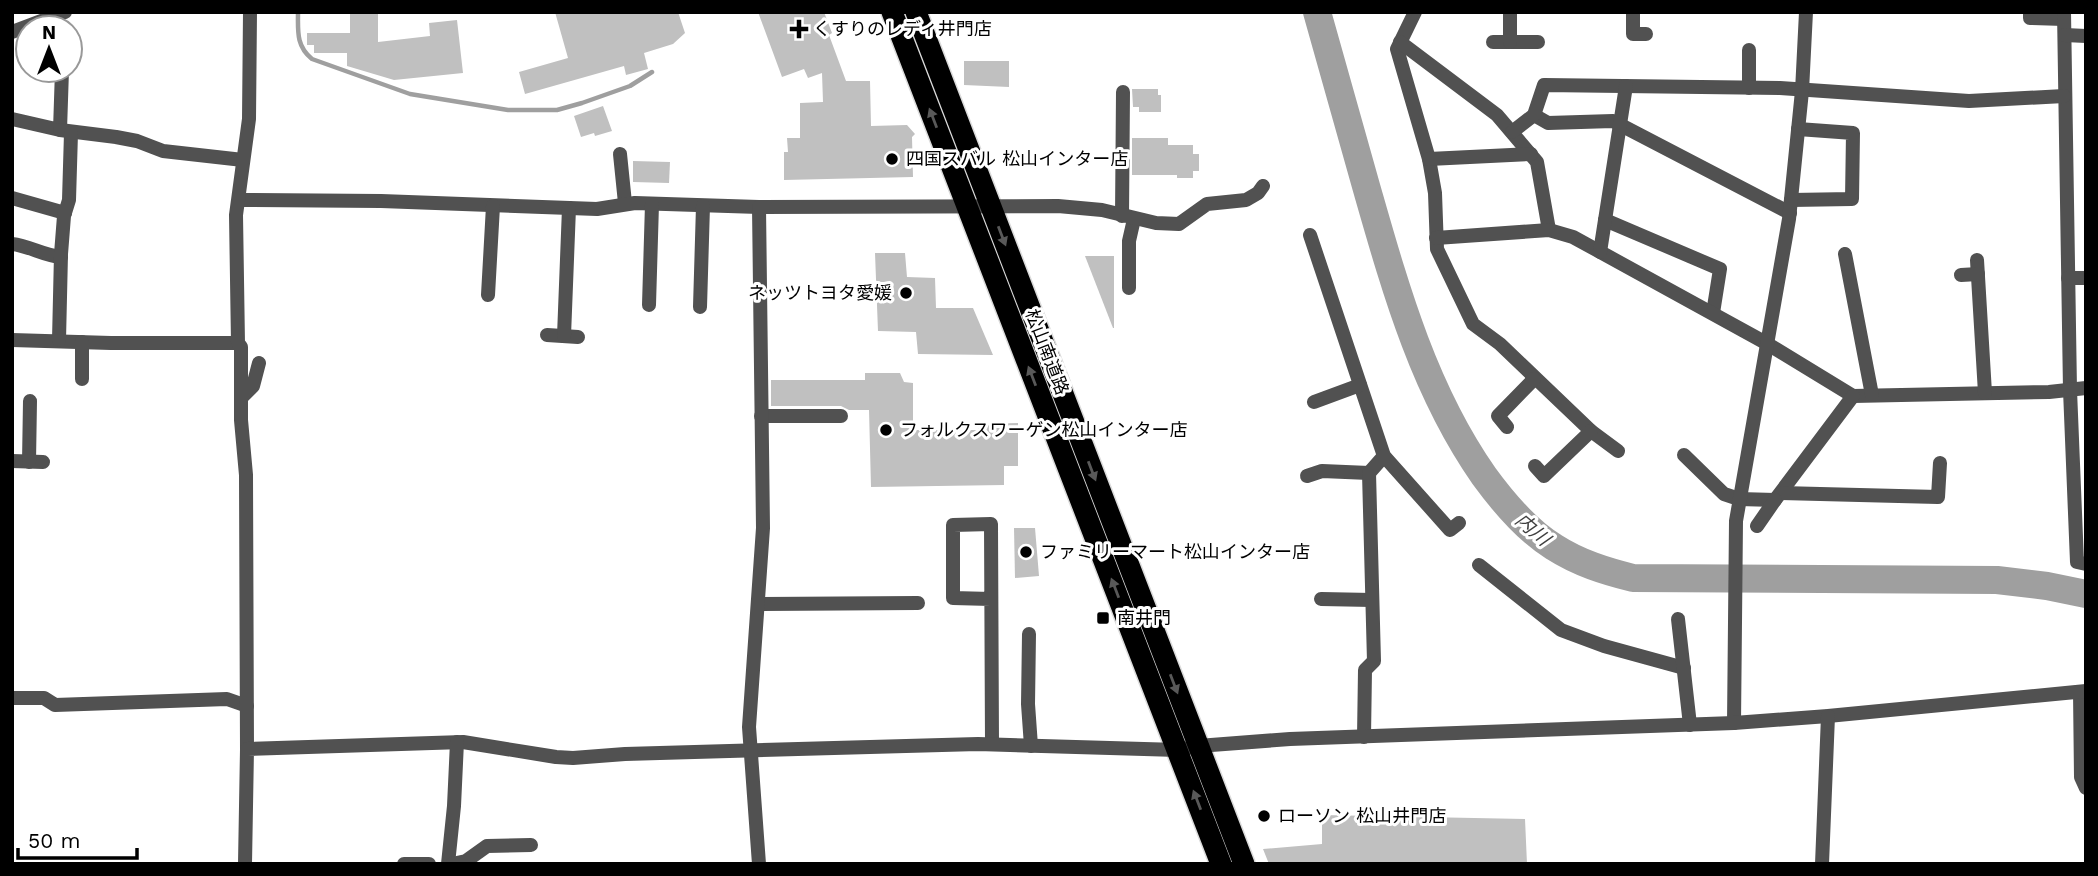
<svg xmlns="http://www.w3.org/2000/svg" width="2098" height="876" viewBox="0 0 2098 876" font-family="'Work Sans','Noto Sans JP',sans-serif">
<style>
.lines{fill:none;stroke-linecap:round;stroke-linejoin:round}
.stream{stroke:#9f9f9f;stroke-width:4.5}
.river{stroke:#9f9f9f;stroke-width:28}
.building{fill:#c0c0c0}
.highway-casing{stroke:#dbdbdb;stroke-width:24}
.street{stroke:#515151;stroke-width:14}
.highway{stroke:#000;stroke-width:21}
.oneway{fill:#595959}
.poi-dot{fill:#000;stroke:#fff;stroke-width:2.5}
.labels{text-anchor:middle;stroke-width:6;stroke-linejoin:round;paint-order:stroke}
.poi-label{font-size:18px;fill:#000;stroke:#fff;text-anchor:start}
.street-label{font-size:18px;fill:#000;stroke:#fff}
.water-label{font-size:19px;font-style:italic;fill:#404040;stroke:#fff}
</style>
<rect width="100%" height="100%" fill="#fff"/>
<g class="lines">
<!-- stream -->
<path class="stream" d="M298,12c0,19 -2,34 14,47l98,35 98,16h49l25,-7 48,-17 22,-14"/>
<!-- river -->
<path class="river" d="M1317,12c16,58 33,116 49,174 29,101 57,203 118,290 19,26 42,54 70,71 25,16 51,24 79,31l364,2 50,6 39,8"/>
</g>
<!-- building -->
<g class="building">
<polygon points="350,12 378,12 378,42 430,36 429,23 457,20 463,73 394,80 347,66 347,53 314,53 314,45 307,45 307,33 350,33"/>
<polygon points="555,12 678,12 685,33 673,44 644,53 648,69 626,75 624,66 525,94 519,72 568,58"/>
<polygon points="758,12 824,12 832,33 829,35 846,81 870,81 871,126 907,125 915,134 912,137 913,177 784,180 784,152 788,152 787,138 800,138 800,103 823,102 822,73 808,78 804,69 782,77"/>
<polygon points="964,61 1009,61 1009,87 964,85"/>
<polygon points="1132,89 1158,89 1158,95 1161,95 1161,112 1139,112 1139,107 1133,107"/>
<polygon points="603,106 612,131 595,136 594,133 581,137 574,116"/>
<polygon points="1132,138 1168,138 1168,145 1193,145 1193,154 1199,154 1199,171 1193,171 1193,178 1177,178 1177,175 1132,175"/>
<polygon points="633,161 670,162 669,183 633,182"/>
<polygon points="875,253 905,253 907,277 935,278 936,308 973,308 993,355 918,354 916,332 878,331"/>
<polygon points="1085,256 1114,256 1114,328 1113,328"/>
<polygon points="865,373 900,373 904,382 913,383 913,430 978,430 978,424 1018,423 1018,466 1004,466 1004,485 871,487 869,410 849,410 841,406 771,406 771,380 865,380"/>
<polygon points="1014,528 1035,528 1039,576 1015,578"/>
<polygon points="1322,815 1525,819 1527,864 1269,864 1263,849 1322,844"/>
</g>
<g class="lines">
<defs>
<g id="highway">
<polyline points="892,12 1221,864"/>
<polyline points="916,12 1244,864"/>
</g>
</defs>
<!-- highway casing -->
<use href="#highway" class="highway-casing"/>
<!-- street -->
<g class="street">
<polyline points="1415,12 1397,49 1429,159 1435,193 1437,249 1473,324 1500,344 1591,431 1618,451"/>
<polyline points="1633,12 1633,34 1646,34"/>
<polyline points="2030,12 2030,18 2064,19"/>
<polyline points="2064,12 2070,390 2077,562 2086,564"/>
<polyline points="12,32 65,12"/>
<polyline points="2065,35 2086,36"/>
<polyline points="1400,42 1497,115 1537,162 1549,230"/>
<polyline points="1493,42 1538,42"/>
<polyline points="1510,42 1510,12"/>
<polyline points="1749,88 1749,50"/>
<polyline points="1534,115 1548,123 1613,121 1790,213"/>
<polyline points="12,119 60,130 62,70"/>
<polyline points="60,130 116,137 137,141 163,151 243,160"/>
<polyline points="1512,132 1534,115 1544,85 1780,88 1969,101 2064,96"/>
<polyline points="620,154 625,203"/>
<polyline points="1429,159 1531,154"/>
<polyline points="12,198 65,213"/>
<polyline points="239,200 381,201 597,209 635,203 759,207"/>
<polyline points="1791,200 1852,199 1853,133 1798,129"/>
<polyline points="1122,216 1123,92"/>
<polyline points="1605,220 1720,269 1713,313"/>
<polyline points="1310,235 1384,456 1450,530 1459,523"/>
<polyline points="1436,238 1549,230 1573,237 1766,343 1853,396 2049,392 2086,388"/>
<path d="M12,244c18,2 30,11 49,13"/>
<polyline points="1600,252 1626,86"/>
<polyline points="1845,254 1872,395"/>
<polyline points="1977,260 1985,393"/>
<polyline points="1961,275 1978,274"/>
<polyline points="2068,278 2086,278"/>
<polyline points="1129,288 1129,241 1134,219"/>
<polyline points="488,295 493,206"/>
<polyline points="649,305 652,204"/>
<polyline points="700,307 703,206"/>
<polyline points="547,335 578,337"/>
<polyline points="564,336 569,208"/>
<polyline points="12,340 111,343 238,343"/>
<polyline points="59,340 61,254 64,216 69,200 71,133"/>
<polyline points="82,379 82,342"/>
<polyline points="241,398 253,386 259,363"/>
<polyline points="1314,402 1360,385"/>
<polyline points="761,416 841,416"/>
<polyline points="1507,427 1498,416 1534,379"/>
<polyline points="1684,455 1724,494 1739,499 1775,500 1853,396"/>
<polyline points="12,461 43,462"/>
<polyline points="29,462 30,401"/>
<polyline points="1535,466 1544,476 1591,431"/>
<polyline points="1307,476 1322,471 1369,473"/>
<polyline points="1781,493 1938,497 1940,463"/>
<polyline points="1757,526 1775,500"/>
<polyline points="1479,565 1561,630 1604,646 1684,668"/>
<polyline points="991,599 953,598 953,525 991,524 992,744"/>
<polyline points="1321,599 1372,600"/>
<polyline points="759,604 918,603"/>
<polyline points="1678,619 1690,725"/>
<polyline points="1029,634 1028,704 1031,746"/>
<polyline points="2080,692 2081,777 2086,788"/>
<polyline points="12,698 44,698 55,705 227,699 247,706"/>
<polyline points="1734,723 1736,521 1789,219 1802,91 1806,12"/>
<polyline points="1364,737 1365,670 1374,661 1369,473 1384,456"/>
<polyline points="247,749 246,475 241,420 241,347 238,343 236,215 249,119 250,12"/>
<polyline points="245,864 247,749 463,742 556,757 573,758 625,754 978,744 1178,750 1198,746 1290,739 1734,723 1828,716 2086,691"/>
<polyline points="404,864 429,864"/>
<polyline points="448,864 454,806 457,742"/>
<polyline points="452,864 466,861 487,846 531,845"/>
<polyline points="759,864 749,727 763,528 759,207 1058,206 1102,210 1156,223 1179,224 1207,204 1246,200 1258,193 1263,186"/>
<polyline points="1822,864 1828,716"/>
</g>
<!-- highway -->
<use href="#highway" class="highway"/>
</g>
<!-- one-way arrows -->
<defs><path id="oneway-solid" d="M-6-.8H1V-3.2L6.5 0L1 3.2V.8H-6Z" transform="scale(1.75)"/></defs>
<g class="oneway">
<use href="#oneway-solid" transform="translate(933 118) rotate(-111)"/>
<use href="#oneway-solid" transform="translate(1002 236) rotate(69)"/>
<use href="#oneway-solid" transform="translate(1032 376) rotate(-111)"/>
<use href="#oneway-solid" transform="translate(1092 471) rotate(69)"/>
<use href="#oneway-solid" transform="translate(1115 588) rotate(-111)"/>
<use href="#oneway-solid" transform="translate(1174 684) rotate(69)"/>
<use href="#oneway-solid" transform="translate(1197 800) rotate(-111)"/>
</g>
<!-- markers -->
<g class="poi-dot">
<path d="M795.5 18.5h7v7h7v7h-7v7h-7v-7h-7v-7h7z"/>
<circle cx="892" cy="159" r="7"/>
<circle cx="906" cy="293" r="7"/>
<circle cx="886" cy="430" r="7"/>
<circle cx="1026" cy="552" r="7"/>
<rect x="1096" y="611" width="14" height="14" rx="3.5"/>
<circle cx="1264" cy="816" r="7"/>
</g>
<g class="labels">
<!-- poi labels -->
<g class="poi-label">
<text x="813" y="35">くすりのレディ井門店</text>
<text x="906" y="165">四国スバル 松山インター店</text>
<text x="892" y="299" text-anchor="end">ネッツトヨタ愛媛</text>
<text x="900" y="436">フォルクスワーゲン松山インター店</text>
<text x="1040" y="558">ファミリーマート松山インター店</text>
<text x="1117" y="624">南井門</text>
<text x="1278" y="822">ローソン 松山井門店</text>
</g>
<!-- street labels -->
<g class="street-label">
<text transform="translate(1047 352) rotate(69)" y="6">松山南道路</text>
</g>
<!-- water labels -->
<g class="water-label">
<text transform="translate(1533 529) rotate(41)" y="7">内川</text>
</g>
</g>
<!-- border -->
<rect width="2098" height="876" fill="none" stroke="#000000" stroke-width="28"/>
<!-- north arrow -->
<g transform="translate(49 49)"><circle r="33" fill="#ffffff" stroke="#999999" stroke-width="2"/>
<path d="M0-5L12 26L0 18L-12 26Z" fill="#000000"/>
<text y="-10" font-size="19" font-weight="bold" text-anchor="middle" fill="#000000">N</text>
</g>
<!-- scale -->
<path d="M18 848v10h119v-10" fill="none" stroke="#000000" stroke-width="3.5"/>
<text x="28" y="848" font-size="21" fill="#000000" stroke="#ffffff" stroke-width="5" paint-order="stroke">50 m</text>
</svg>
